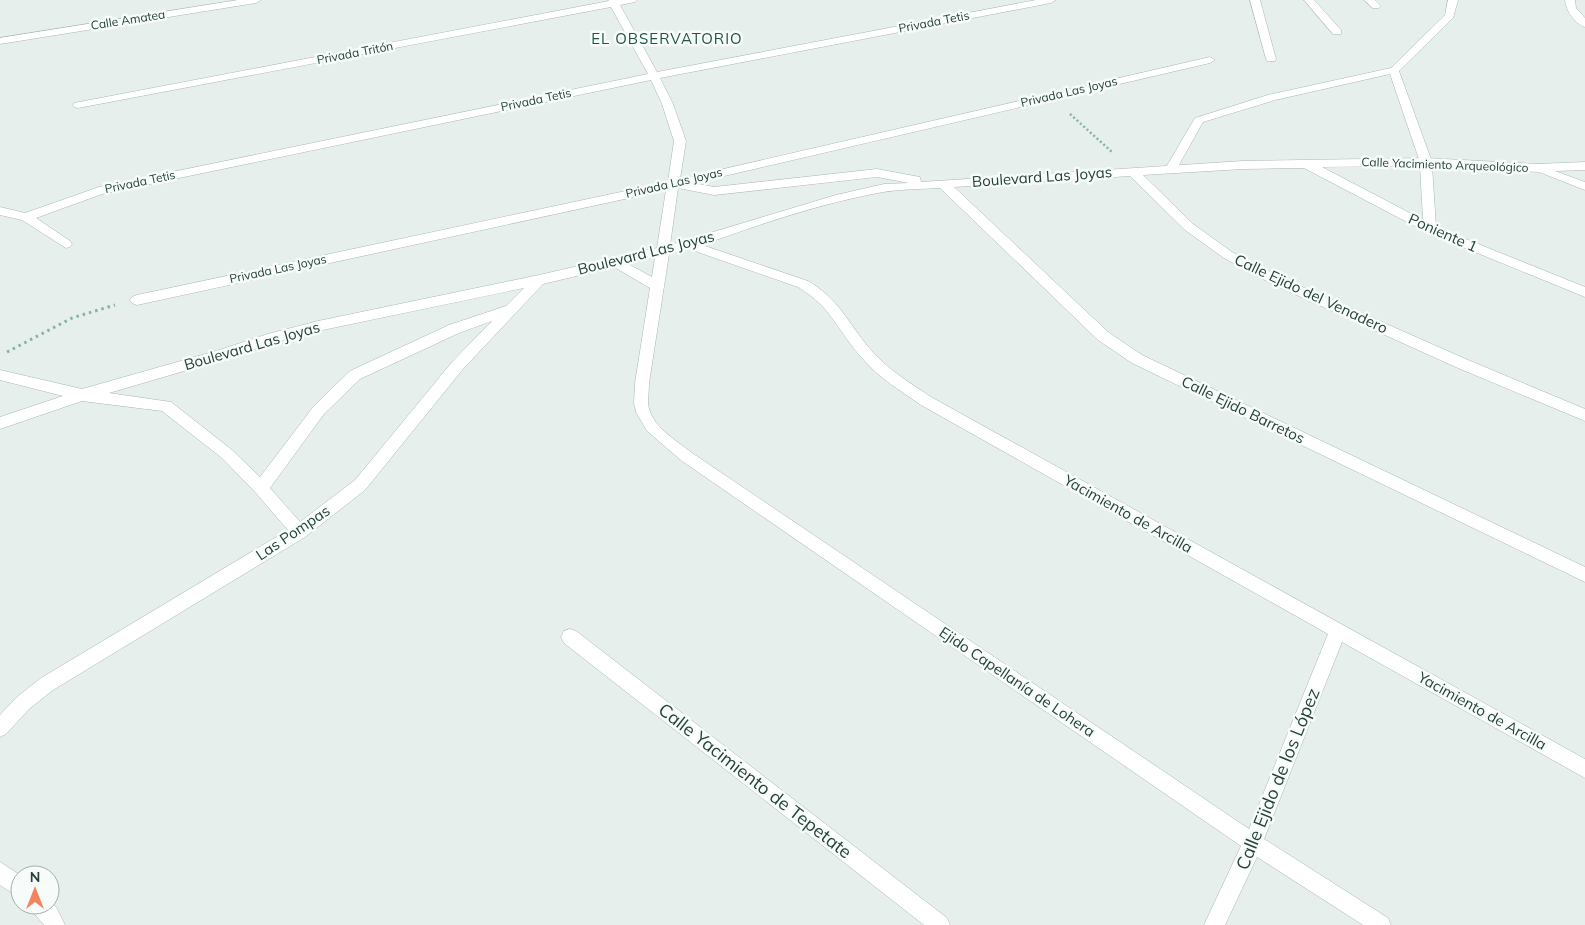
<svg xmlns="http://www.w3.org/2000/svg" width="1585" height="925" viewBox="0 0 1585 925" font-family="Mulish,sans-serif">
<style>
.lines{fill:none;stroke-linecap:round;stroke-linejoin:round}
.service-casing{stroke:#a8b8b2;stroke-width:1}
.minor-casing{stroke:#a8b8b2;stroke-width:1}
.path-far1{stroke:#86b3a5;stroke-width:2.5;stroke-dasharray:2 2.5;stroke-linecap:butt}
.path{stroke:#86b3a5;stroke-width:3;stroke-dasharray:2.5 4;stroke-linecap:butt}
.service{fill:#fff;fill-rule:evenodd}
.minor{fill:#fff;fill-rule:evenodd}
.labels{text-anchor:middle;stroke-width:5;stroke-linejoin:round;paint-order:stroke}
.far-street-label{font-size:12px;fill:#24423a;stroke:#f7fbf9}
.far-quarter-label{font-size:15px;letter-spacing:1px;fill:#1f5548;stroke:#f7fbf9}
.street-label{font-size:15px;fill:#24423a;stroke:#f7fbf9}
.near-street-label{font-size:18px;fill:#24423a;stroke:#f7fbf9}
</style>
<rect width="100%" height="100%" fill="#e6efeb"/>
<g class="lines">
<defs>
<g id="service">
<polygon points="1250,0 1260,0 1276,59 1275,61 1267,61 1266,59"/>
<polygon points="1304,0 1314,0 1341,30 1341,34 1333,34"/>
<polygon points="1364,0 1375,0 1381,6 1379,8 1373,8"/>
<polygon points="1448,0 1458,0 1453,18 1399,71 1432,162 1430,165 1426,166 1420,162 1390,74 1275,100 1203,122 1175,172 1167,172 1165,169 1195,118 1268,95 1391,68 1445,15"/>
<path d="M1565,0h10l1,8 9,10v9c-11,-4 -19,-16 -20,-27z"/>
</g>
<g id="minor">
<polygon points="238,0 261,0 256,3 0,44 0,38"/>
<path d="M608,0h29l-2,2 -15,3 37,67 379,-72h20l-5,3 -391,75 13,26 13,37 -6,38 530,-122 5,3 -5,3 -516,120 20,4 163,-18 43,8 1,5 322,-21 183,-3 111,6 48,-2v8l-30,1 30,11v8l-46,-18 -107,-6 4,61 149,60v10l-159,-65 -122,-64 -61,1 -100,6 50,49 39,28 50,26 186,82 117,49v12l-127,-53 -186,-84 -48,-26 -39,-28 -55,-54 -176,11 154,145 34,23 443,212v15l-453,-219 -34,-23 -158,-152c-18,1 -39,1 -57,4 -61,11 -123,32 -181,53l106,36c32,19 39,41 62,68 17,20 40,34 61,48l654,362v19l-243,-136 -78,197 124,79 3,7h-28l-106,-68 -32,68h-21l37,-79 -559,-385 -35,-30 -11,-19 -2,-9 1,-20 15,-95 -36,-21 -71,17 -80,85 -98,121 -60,47 -252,153 -24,19 -23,25 -6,3v-22l17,-18 24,-19 247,-148 -32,-37 -34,-35 -60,-47 -80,-10 -82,28v-12l63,-21 -63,-16v-10l82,19 134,-38 52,-17 50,-13 221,-46 118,-27 9,-58 -529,115 -5,-2 -2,-3 2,-3 5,-2 531,-113 6,-41 -12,-37 -11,-24 -549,114 -66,24 34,23 2,3 -2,3 -4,1 -44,-28 -22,-5v-8l25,6 74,-26 549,-113 -37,-67 -533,101 -4,-1 -1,-2 1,-2 535,-102zM1420,166l3,54 -101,-53zM877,177l32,6 -25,1 -48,11 -166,50 8,-57 36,7zM689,249l109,38c36,22 39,44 65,72 16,19 38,32 58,46l407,229 -79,195 -557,-376c-16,-13 -42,-27 -44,-50 0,-6 1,-13 1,-20l20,-129zM655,257l-3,20 -24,-13zM524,288l-18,18 -57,19 -99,46 -36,35 -54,71 -28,-27 -61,-48 -62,-9 109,-32 52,-17 48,-13zM492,321l-39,40 -98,119 -55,42 -30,-34 54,-74 36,-35 99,-46z"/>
<polygon points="570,629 576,631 947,918 950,925 924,925 564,643 561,637 564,631"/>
<polygon points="0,862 20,875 20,898 0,885"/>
<polygon points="50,901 56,907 65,925 44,925 33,912 30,905 50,905"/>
</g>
</defs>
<!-- service casing -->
<use href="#service" class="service-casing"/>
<!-- minor casing -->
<use href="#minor" class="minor-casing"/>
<!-- path-far1 -->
<polyline class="path-far1" points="1070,114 1112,152"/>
<!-- path -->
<polyline class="path" points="7,352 72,318 115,305"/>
<!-- service -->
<use href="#service" class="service"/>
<!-- minor -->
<use href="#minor" class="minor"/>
</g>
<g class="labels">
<!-- far-street labels -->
<g class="far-street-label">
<text transform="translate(128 20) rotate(-9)" y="4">Calle Amatea</text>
<text transform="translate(934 22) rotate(-11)" y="4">Privada Tetis</text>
<text transform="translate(355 53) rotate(-11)" y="4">Privada Tritón</text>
<text transform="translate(1069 92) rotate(-13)" y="4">Privada Las Joyas</text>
<text transform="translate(536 100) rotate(-12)" y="4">Privada Tetis</text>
<text transform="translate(1445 165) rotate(2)" y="4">Calle Yacimiento Arqueológico</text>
<text transform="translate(140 182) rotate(-12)" y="4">Privada Tetis</text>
<text transform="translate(674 183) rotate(-13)" y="4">Privada Las Joyas</text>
<text transform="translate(278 269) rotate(-12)" y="4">Privada Las Joyas</text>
</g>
<!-- far-quarter labels -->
<g class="far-quarter-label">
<text x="667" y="44">EL OBSERVATORIO</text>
</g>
<!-- street labels -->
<g class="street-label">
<text transform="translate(1042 177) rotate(-4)" y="5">Boulevard Las Joyas</text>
<text transform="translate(1443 233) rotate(24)" y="5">Poniente 1</text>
<text transform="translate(646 253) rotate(-14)" y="5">Boulevard Las Joyas</text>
<text transform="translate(1311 294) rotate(25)" y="5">Calle Ejido del Venadero</text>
<text transform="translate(252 346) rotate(-16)" y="5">Boulevard Las Joyas</text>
<text transform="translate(1243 410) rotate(26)" y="5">Calle Ejido Barretos</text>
<text transform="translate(1128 514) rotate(29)" y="5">Yacimiento de Arcilla</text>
<text transform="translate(293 533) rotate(-34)" y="5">Las Pompas</text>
<text transform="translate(1017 682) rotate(34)" y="5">Ejido Capellanía de Lohera</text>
<text transform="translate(1482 711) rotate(29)" y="5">Yacimiento de Arcilla</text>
</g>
<!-- near-street labels -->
<g class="near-street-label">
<text transform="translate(1278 779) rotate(-68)" y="6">Calle Ejido de los López</text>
<text transform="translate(755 781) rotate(38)" y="6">Calle Yacimiento de Tepetate</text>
</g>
</g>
<!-- north arrow -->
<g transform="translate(35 890)"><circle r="24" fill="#f7fbf9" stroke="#a3b1ad"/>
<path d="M0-4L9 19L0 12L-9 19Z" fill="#f4845f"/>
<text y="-8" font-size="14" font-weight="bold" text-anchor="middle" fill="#24423a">N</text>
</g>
</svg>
